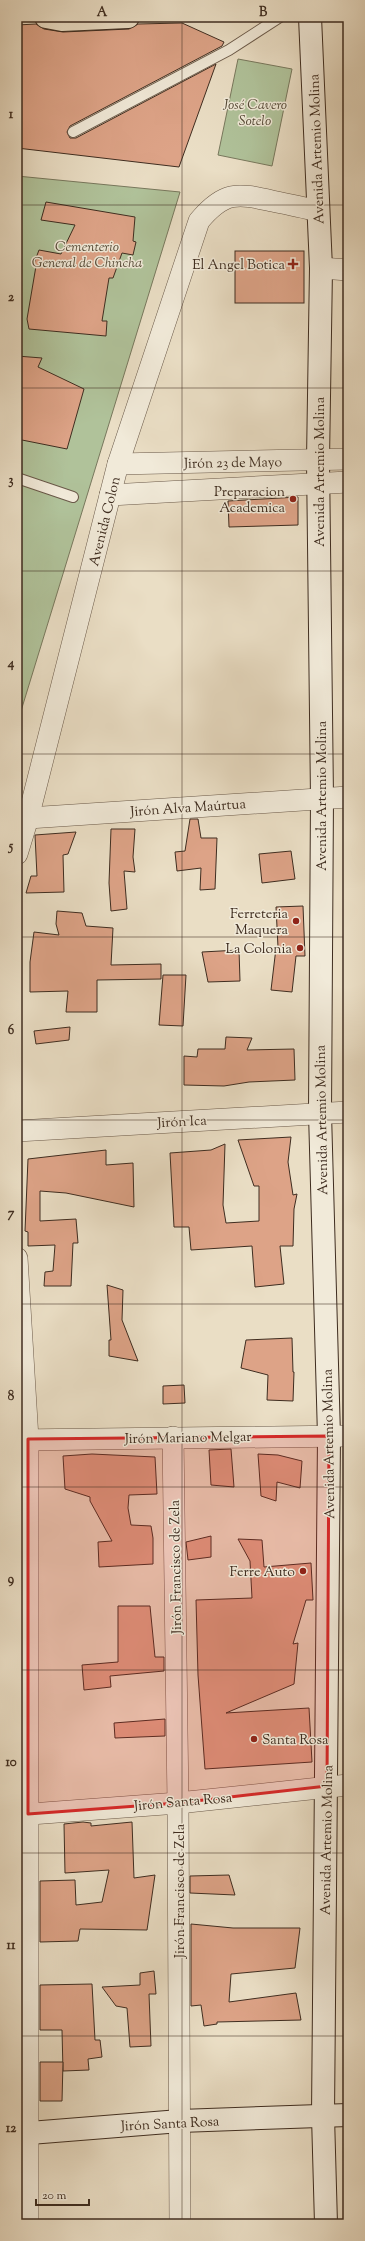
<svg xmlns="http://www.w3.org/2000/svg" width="365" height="2241" viewBox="0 0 365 2241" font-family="'Sorts Mill Goudy',serif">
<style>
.green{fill:#b0c29a;stroke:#78785d}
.building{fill:#dda387;stroke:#3f2d20}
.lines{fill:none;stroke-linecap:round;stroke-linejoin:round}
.lane-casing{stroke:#6a5949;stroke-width:12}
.street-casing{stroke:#6a5949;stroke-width:22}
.secondary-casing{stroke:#3f2d20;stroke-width:24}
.highway-casing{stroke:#3f2d20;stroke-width:24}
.lane{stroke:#f1ead9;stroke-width:10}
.street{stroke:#f1ead9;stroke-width:21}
.secondary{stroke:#f1ead9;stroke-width:22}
.highway{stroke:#eadec5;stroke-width:22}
.marked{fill:#d62828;fill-opacity:0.2;stroke:#d62828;stroke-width:3;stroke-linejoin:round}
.grid{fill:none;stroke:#3f2d20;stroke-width:1;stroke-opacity:0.55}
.poi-dot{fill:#8f2418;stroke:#f1ead9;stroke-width:1.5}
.labels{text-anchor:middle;stroke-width:3;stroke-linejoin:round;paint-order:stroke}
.park-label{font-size:14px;font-style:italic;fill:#564b38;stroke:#f1ead9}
.street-label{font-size:14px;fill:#3f2d20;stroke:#f1ead9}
.poi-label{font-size:14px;fill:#3f2d20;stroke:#f1ead9;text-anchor:end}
.neatline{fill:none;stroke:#3f2d20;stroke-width:1.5}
.grid-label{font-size:13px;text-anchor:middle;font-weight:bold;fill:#3f2d20}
</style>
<rect width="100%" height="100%" fill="#eadec5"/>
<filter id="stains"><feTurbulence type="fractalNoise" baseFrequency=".005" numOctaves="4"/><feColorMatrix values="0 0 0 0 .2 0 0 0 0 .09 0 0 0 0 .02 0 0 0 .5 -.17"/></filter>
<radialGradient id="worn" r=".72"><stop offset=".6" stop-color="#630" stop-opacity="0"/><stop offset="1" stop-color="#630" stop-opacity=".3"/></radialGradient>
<!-- green -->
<g class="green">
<polygon points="238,59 292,69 272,166 218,155"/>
<polygon points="17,176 180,192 17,724"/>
</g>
<!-- building -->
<g class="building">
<polygon points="182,23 224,42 222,46 70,126 67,132 70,138 76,138 216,64 179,167 17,148 17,25 36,24 44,29 63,32 129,29 138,24"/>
<polygon points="46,202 135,217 133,241 136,242 133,255 122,253 113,278 109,278 102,321 107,321 106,336 29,329 27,319 36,266 33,266 39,250 61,254 75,225 41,220"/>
<rect x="235" y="251" width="69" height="52"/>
<polygon points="17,356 42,358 38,367 84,389 67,449 17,439"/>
<polygon points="298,497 298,525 229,527 228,501"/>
<polygon points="190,819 198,819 201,838 217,838 215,889 200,890 201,868 177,871 175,852 185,851"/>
<polygon points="111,829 135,829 133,857 135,872 124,871 127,909 111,911 109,883"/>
<polygon points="76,832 68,854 63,855 64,892 26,893 31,876 37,876 35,835"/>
<polygon points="291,851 295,879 262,883 259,854"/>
<polygon points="303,906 305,956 296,956 292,992 271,990 276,948 278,947 276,907"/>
<polygon points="57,911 82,913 86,926 113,928 111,965 161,964 161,979 97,980 97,1012 66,1012 68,991 30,992 30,962 34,932 59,935 56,924"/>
<polygon points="239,950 240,981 208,982 202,952"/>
<polygon points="163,975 186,975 183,1026 159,1025"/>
<polygon points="70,1027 69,1040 36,1044 34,1031"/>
<polygon points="226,1037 252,1038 247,1050 294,1049 295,1080 249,1082 224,1086 184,1085 184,1056 197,1057 198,1049 225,1049"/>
<polygon points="291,1137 288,1162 293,1195 297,1194 294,1209 293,1246 280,1246 284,1284 255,1287 252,1246 191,1250 189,1227 174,1227 170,1153 211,1150 225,1144 223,1205 226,1223 259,1221 259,1186 254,1186 238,1140"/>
<polygon points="106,1150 106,1165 133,1163 134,1207 66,1193 40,1191 40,1221 76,1219 78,1243 73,1243 71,1286 44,1286 45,1272 53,1271 55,1245 28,1246 28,1232 25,1231 28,1159"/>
<polygon points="107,1285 123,1290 122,1320 138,1361 109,1356 109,1340 111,1340"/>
<polygon points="292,1338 293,1372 294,1372 293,1401 267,1400 268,1375 241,1368 246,1340"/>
<polygon points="184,1385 185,1403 163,1404 163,1386"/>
<polygon points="231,1449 234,1487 211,1485 209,1450"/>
<polygon points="92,1454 155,1457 157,1494 129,1495 128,1508 131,1525 151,1526 153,1538 153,1564 99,1567 98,1542 112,1541 90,1501 90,1497 65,1489 63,1456"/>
<polygon points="258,1454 278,1455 302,1461 300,1488 277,1482 276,1501 261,1496"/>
<polygon points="211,1536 211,1557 188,1560 186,1542"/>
<polygon points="238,1539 262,1540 264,1567 311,1563 313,1600 306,1600 293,1644 298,1643 294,1684 226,1713 309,1708 312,1762 205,1769 198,1675 196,1600 252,1598 250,1561"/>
<polygon points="118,1606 150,1606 155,1657 164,1657 164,1671 110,1676 111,1687 84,1690 82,1665 118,1662"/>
<polygon points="165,1719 165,1736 115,1738 114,1723"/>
<polygon points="83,1822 91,1823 91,1826 132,1822 134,1878 155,1875 147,1930 80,1929 78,1941 40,1942 40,1881 75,1880 76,1905 102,1902 109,1870 65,1873 64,1824"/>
<polygon points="229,1875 235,1895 190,1893 190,1876"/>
<polygon points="191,1924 233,1928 300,1928 295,1968 231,1974 229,2002 296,1993 301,2020 217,2022 217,2024 204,2026 201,2005 191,2006"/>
<polygon points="154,1971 156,1994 149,1994 151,2046 130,2047 127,2008 116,2006 102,1987 140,1985 140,1973"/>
<polygon points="92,1984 95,2040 100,2040 102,2057 88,2059 89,2070 63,2071 62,2030 40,2030 40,1985"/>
<polygon points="40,2062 63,2062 62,2101 40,2101"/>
</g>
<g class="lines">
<defs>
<g id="lane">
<polyline points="73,132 229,50 280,17"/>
<polyline points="17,478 73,497"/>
</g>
<g id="street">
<polyline points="321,268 348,270"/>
<polyline points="118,464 348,459"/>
<polyline points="110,495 348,482"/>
<polyline points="28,818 348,797"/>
<path d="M17,854l11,-36 90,-354 81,-243c25,-30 38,-28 73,-20 15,3 30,6 45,10"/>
<polyline points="17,1131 348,1112"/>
<polyline points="17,1258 28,1439 28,2224"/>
<polyline points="173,1437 178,1803 180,2224"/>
<polyline points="17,1440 348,1436"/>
<polyline points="17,1815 178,1803 348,1785"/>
</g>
<g id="secondary">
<polyline points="310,17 321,268 318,460 322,798 320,1113 329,1436 323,2116 326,2224"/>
<polyline points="17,2134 180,2121 348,2115"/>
</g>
<polyline id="highway" points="46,17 62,20 128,17"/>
</defs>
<!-- lane casing -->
<use href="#lane" class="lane-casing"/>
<!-- street casing -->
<use href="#street" class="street-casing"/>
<!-- secondary casing -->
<use href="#secondary" class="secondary-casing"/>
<!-- highway casing -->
<use href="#highway" class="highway-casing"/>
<!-- lane -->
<use href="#lane" class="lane"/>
<!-- street -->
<use href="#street" class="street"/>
<!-- secondary -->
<use href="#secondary" class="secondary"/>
<!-- highway -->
<use href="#highway" class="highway"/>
</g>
<!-- marked area -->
<path class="marked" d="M329,1436l-2,350 -149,17 -150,11v-375z"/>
<!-- grid -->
<path class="grid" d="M182,17v2207M17,205h331M17,388h331M17,571h331M17,754h331M17,937h331M17,1120h331M17,1304h331M17,1487h331M17,1670h331M17,1853h331M17,2036h331"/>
<!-- markers -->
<g class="poi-dot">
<path d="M291 258h4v4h4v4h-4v4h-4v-4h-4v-4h4z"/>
<circle cx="293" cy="499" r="4"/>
<circle cx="296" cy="921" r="4"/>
<circle cx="300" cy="948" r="4"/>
<circle cx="303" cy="1571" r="4"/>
<circle cx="254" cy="1739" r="4"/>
</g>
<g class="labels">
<!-- park labels -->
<g class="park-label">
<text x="255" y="109">José Cavero<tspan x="255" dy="16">Sotelo</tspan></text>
<text x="87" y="251">Cementerio<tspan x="87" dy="16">General de Chincha</tspan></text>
</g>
<!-- street labels -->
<g class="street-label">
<text transform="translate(316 149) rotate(-92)" y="5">Avenida Artemio Molina</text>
<text transform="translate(233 462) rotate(-1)" y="5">Jirón 23 de Mayo</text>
<text transform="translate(319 472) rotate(-90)" y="5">Avenida Artemio Molina</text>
<text transform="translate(104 521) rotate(-76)" y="5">Avenida Colon</text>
<text transform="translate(321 796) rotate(-90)" y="5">Avenida Artemio Molina</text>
<text transform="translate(188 807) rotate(-4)" y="5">Jirón Alva Maúrtua</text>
<text transform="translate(321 1120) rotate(-91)" y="5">Avenida Artemio Molina</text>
<text transform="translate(182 1121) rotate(-3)" y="5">Jirón Ica</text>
<text transform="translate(188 1437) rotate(-1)" y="5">Jirón Mariano Melgar</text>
<text transform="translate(328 1444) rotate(-91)" y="5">Avenida Artemio Molina</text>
<text transform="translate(175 1567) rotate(-91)" y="5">Jirón Francisco de Zela</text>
<text transform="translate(183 1801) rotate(-5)" y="5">Jirón Santa Rosa</text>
<text transform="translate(326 1840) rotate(-89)" y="5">Avenida Artemio Molina</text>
<text transform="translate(179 1891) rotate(-90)" y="5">Jirón Francisco de Zela</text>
<text transform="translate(170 2123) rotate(-3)" y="5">Jirón Santa Rosa</text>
</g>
<!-- poi labels -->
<g class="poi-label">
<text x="285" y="269">El Angel Botica</text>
<text x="285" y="496">Preparacion<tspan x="285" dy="16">Academica</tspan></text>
<text x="288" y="918">Ferreteria<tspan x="288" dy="16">Maquera</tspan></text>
<text x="292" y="953">La Colonia</text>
<text x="295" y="1576">Ferre Auto</text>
<text x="262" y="1744" text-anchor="start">Santa Rosa</text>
</g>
</g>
<!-- margin -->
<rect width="365" height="2241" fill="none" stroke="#eadec5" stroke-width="44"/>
<!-- scale -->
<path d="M36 2199v6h53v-6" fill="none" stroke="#3f2d20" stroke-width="2"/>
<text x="42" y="2199" font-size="12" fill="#3f2d20" stroke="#f1ead9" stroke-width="3" paint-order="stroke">20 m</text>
<rect x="22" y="22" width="321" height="2197" class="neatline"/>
<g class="grid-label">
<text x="102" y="16">A</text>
<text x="263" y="16">B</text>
<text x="11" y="118">1</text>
<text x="11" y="301">2</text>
<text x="11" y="484">3</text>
<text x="11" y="667">4</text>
<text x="11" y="850">5</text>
<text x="11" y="1034">6</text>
<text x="11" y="1217">7</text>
<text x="11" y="1400">8</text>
<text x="11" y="1583">9</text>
<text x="11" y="1766">10</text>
<text x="11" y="1949">11</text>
<text x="11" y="2132">12</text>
</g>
<rect width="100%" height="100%" filter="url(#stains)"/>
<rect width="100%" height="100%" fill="url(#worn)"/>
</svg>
